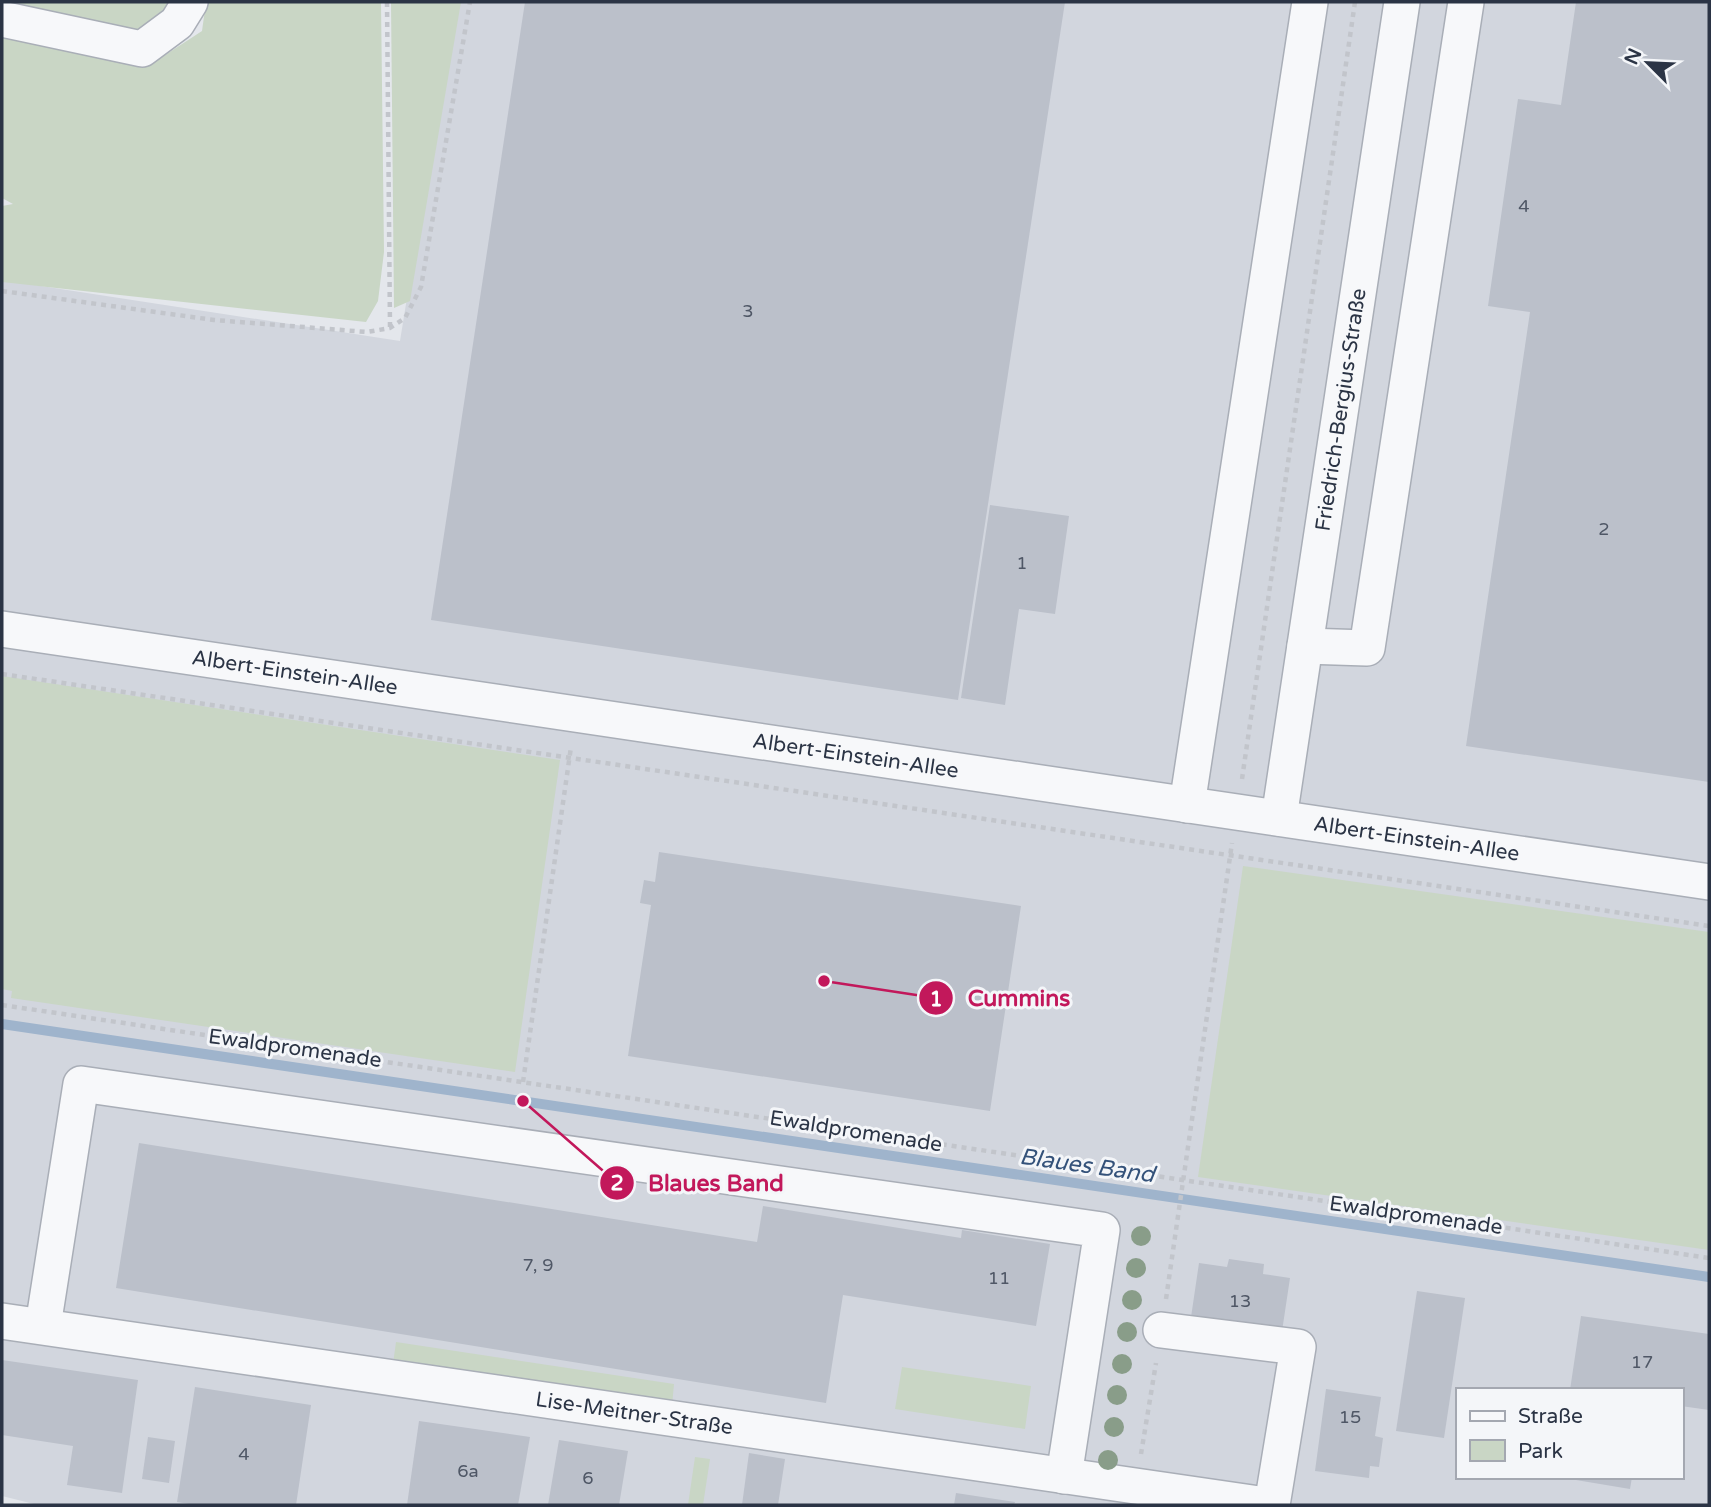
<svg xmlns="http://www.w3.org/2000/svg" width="1711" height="1507" viewBox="0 0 1711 1507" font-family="'Varela Round',sans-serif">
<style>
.built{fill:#d2d6de;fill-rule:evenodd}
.green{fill:#c9d6c5}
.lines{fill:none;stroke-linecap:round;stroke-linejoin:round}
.stream{stroke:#9fb4cc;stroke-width:10}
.building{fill:#bbc0ca}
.minor-casing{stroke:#a9aeb7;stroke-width:38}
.path{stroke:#c2c5cb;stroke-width:4.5;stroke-dasharray:5 5;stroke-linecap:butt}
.minor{stroke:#f7f8fa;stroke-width:35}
.tree{fill:#899d89}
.labels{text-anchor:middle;stroke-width:6;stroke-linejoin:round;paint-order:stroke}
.number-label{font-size:18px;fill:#4f5766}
.street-label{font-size:21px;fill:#2b3445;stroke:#f4f6f9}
.water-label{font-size:23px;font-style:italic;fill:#34527a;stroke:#f4f6f9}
.leader{fill:none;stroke:#c2185b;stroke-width:2.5}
.callout-dot{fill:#c2185b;stroke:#f4f6f9;stroke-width:2.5}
.mark-label{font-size:21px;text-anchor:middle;font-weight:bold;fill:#fff}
.callout-label{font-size:23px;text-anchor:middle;font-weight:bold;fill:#c2185b;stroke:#f4f6f9;stroke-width:6;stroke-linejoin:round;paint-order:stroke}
</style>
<rect width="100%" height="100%" fill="#e4e7ec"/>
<!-- built -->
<path class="built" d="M455,2h1254v1503h-1671l-36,-9v-1216l398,61zM1457,1390h224v87h-224z"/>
<!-- green -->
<g class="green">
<polygon points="2,2 175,2 150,31 128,36 2,15"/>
<polygon points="206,2 381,2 384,252 378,301 366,322 2,282 2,206 13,204 2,198 2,33 159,59 202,31"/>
<polygon points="391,2 461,2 410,301 394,308"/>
<polygon points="2,676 560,760 515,1072 11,998 12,991 2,989"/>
<polygon points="1243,866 1709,932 1709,1250 1198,1177"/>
<polygon points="396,1342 674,1384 672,1406 393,1364"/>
<polygon points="902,1367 1031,1386 1025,1429 895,1409"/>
<polygon points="695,1457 710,1459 703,1505 688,1505"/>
</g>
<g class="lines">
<!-- stream -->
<polyline class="stream" points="2,1024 1709,1277"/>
</g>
<!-- building -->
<g class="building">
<polygon points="525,2 1065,2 958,700 431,620"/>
<polygon points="1576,2 1709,2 1709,782 1466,746 1530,312 1488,306 1518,99 1561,105"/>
<polygon points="990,505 1069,516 1055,614 1019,609 1005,705 961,698"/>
<polygon points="659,852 1021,906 990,1111 628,1056 651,905 640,903 644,880 655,882"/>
<polygon points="139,1143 757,1242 763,1206 961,1238 962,1230 1050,1244 1036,1326 843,1295 826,1403 116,1288"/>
<polygon points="1229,1259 1264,1264 1263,1274 1290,1278 1281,1338 1190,1324 1199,1263 1227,1267"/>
<polygon points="1417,1291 1465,1298 1444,1438 1396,1431"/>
<polygon points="1581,1316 1709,1334 1709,1410 1681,1406 1681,1390 1570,1390"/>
<polygon points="2,1360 138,1380 122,1493 67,1485 73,1446 2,1435"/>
<polygon points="195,1387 311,1405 296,1505 195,1505 177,1502"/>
<polygon points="1326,1389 1381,1397 1375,1436 1383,1438 1379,1467 1370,1466 1369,1478 1315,1471"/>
<polygon points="419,1421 530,1437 518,1505 407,1505"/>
<polygon points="148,1437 175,1441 169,1483 142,1479"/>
<polygon points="559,1440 628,1451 619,1505 548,1505"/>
<polygon points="749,1453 785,1459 778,1505 742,1505"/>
<polygon points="1558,1477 1632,1477 1630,1489"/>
<polygon points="956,1493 1015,1502 1014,1505 954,1505"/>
</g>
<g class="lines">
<defs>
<g id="minor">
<polyline points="2,19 142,49 177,23 190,2"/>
<path id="s1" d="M2,629l1707,253"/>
<polyline points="1305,646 1367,648 1466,2"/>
<polyline points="1187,805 1310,2"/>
<path id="s2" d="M1279,818l123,-816"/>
<path id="s3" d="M2,1321l1264,184"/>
<polyline points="43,1326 81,1084 1102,1230 1064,1476"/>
<polyline points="1161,1330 1298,1347 1272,1505"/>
</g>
</defs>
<!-- minor casing -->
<use href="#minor" class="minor-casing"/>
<!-- path -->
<g class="path">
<polyline points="387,2 390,328"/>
<polyline points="2,291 214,320 367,332 390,328 405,318 421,287 470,2"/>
<polyline points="2,674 1709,926"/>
<polyline points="1242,779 1355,2"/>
<polyline points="2,1005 1709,1258"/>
<polyline points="523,1082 571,747"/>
<polyline points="1166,1299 1232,843"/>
<polyline points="1141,1454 1156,1363"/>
</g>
<!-- minor -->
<use href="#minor" class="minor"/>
</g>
<!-- trees -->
<g class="tree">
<circle cx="1141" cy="1236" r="10"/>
<circle cx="1136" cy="1268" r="10"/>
<circle cx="1132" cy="1300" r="10"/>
<circle cx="1127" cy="1332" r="10"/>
<circle cx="1122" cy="1364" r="10"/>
<circle cx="1117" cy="1395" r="10"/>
<circle cx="1114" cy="1427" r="10"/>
<circle cx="1108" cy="1460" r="10"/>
</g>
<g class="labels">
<!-- number labels -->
<g class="number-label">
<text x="1524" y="212">4</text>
<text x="748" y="317">3</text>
<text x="1604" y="535">2</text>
<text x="1022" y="569">1</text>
<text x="538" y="1271">7, 9</text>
<text x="999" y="1284">11</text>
<text x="1240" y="1307">13</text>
<text x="1642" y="1368">17</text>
<text x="1350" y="1423">15</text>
<text x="244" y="1460">4</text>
<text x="468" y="1477">6a</text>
<text x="588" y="1484">6</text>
</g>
<!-- street labels -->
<g class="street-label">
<text dy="7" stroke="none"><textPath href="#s2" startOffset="413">Friedrich-Bergius-Straße</textPath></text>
<text dy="7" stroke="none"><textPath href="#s1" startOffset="296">Albert-Einstein-Allee</textPath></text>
<text dy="7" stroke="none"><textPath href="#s1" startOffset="863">Albert-Einstein-Allee</textPath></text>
<text dy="7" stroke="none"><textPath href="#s1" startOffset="1430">Albert-Einstein-Allee</textPath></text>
<text transform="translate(295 1048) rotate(8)" y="7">Ewaldpromenade</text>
<text transform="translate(856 1131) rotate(9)" y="7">Ewaldpromenade</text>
<text transform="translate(1416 1215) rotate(8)" y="7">Ewaldpromenade</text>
<text dy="7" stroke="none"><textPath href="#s3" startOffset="639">Lise-Meitner-Straße</textPath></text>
</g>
<!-- water labels -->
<g class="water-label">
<text transform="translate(1087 1165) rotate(8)" y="8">Blaues Band</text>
</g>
</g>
<!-- callouts -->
<path class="leader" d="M824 981L936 998M523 1101L617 1183"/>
<g class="callout-dot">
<circle cx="824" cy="981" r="7"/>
<circle cx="523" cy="1101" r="7"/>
<circle cx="936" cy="998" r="18"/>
<circle cx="617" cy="1183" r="18"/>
</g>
<g class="mark-label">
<text x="936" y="1006">1</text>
<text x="617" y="1190">2</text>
</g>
<g class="callout-label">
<text x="1019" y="1006">Cummins</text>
<text x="716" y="1191">Blaues Band</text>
</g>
<!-- border -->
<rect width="1711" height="1507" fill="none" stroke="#2b3445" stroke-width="7"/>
<!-- legend -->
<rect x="1456" y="1388" width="228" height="91" fill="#f4f6f9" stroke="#a4a8b1" stroke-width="2"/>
<rect x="1470" y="1411" width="35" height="10" fill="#f7f8fa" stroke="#a4a8b1" stroke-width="2"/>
<text x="1518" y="1423" font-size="21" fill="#2b3445">Straße</text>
<rect x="1470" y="1440" width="35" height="21" fill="#c9d6c5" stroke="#a4a8b1" stroke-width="2"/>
<text x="1518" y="1458" font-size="21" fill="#2b3445">Park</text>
<!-- north arrow -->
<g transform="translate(1648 63) rotate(294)" stroke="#f4f6f9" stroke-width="5" paint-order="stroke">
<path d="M0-5L12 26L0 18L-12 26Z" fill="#2b3445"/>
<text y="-10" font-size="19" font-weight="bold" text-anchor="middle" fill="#2b3445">N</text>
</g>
</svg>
